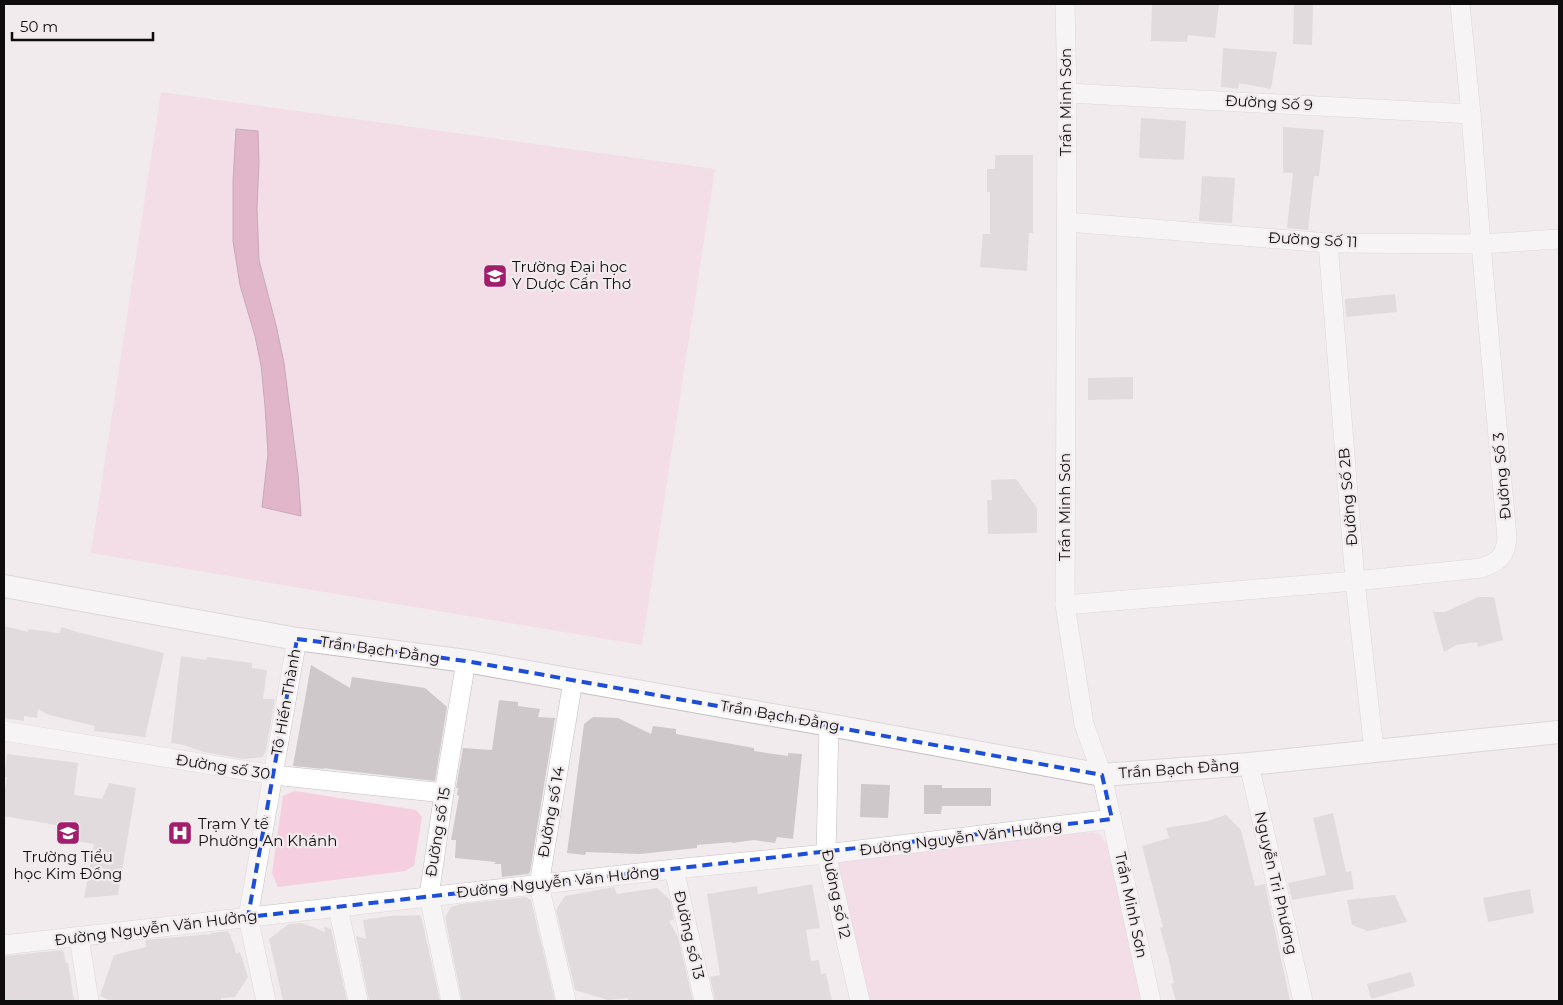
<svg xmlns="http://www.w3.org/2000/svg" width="1563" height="1005" viewBox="0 0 1563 1005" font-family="Montserrat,sans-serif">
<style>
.green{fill:#f5cfdf}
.water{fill:#cf77a2;stroke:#955775}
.building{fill:#cec8ca}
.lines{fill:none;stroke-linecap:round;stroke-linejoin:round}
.minor-casing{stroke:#c5bfc2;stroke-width:20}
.tertiary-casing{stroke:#c5bfc2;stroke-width:24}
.minor{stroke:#fff;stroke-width:19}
.tertiary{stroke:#fff;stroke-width:22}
.marked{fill:none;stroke:#1d4ed8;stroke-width:4;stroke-dasharray:10 6;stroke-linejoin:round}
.labels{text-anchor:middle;stroke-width:4.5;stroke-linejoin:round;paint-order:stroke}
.street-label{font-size:15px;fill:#0e0c0d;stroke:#f1ebed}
.poi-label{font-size:15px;fill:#0e0c0d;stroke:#f1ebed;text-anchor:start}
</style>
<rect width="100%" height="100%" fill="#f1ebed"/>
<!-- green -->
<g class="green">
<polygon points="161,92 715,169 642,645 91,553"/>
<polygon points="295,791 416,810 422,817 414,866 405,871 278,887 272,873 283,796"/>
<polygon points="1092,832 1100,834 1108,847 1141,995 1139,1001 869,1001 833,867 839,857"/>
</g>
<!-- water -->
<polygon class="water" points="236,129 258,131 259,162 257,208 259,260 276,325 284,363 298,474 301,516 262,507 268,454 265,406 261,365 255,336 240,285 233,241 233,182"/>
<!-- building -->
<g class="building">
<polygon points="1152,4 1219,4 1215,38 1188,35 1187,42 1151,41"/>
<polygon points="1294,4 1313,4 1312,45 1293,44"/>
<polygon points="1223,48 1277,52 1271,89 1239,83 1238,89 1221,87"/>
<polygon points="1141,118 1186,121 1184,160 1139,158"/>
<polygon points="1283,127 1324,130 1319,176 1314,176 1308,230 1287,228 1293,173 1283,173"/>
<polygon points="995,155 1033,155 1033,233 1029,233 1027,271 980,267 983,234 990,234 990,192 987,192 987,169 995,169"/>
<polygon points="1202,176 1235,178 1232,223 1199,221"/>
<polygon points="1395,294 1397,312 1346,317 1345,299"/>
<polygon points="1133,377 1133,399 1088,400 1088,378"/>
<polygon points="1016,479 1037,508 1037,533 988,534 987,500 992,500 991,480"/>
<polygon points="1478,597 1494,597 1503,640 1478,647 1477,642 1456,645 1444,652 1433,612 1445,612"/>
<polygon points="4,626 28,632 28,629 59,633 62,627 77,632 164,653 145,737 94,731 95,726 49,715 38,709 37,718 24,716 24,721 4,718"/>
<polygon points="181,656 206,660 207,657 252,663 252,668 267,670 263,699 275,699 266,750 263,757 244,759 203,752 184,745 171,743"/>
<polygon points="311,665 350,688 352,677 425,688 447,707 435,781 338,770 324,768 324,769 293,766"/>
<polygon points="499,700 518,702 518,706 540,709 538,717 555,718 530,872 528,874 502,877 501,864 494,864 496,862 455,858 456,840 451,840 459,796 457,795 458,788 456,788 463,748 492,750"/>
<polygon points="593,717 618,718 651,734 653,726 676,729 676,734 754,748 754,751 788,756 788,753 802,754 793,839 777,837 775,843 754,840 732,843 732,842 697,845 697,848 640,854 586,852 585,855 567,853 584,724"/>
<polygon points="7,754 78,763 74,795 102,799 109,783 136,788 118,895 84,898 94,844 71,840 73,828 4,816 4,795 7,777 4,777"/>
<polygon points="861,784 890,785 888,818 860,817"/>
<polygon points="924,785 942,785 942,788 991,788 991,806 942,806 941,814 924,814"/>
<polygon points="1333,813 1346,872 1351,871 1354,889 1292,900 1288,883 1326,875 1313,818"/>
<polygon points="1226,815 1241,830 1255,886 1265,884 1290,1001 1176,1001 1171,984 1174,983 1169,960 1160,928 1163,927 1142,846 1169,838 1166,828 1208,821"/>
<polygon points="812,884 820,928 806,930 811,961 819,960 821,974 826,973 832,1001 715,1001 710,977 720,975 707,894 757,886 758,894"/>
<polygon points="614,887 617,894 657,888 670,900 674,919 669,921 678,937 693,1001 628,1001 628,998 608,1000 575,990 556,910 565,896"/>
<polygon points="1530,889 1534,913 1488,922 1483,898"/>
<polygon points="1395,895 1407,922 1368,931 1352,925 1347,900"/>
<polygon points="526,897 531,900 555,1001 462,1001 445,917 451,907 461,904"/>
<polygon points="420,915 422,920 440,1001 369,1001 356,936 366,939 363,920 391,916"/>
<polygon points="302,923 325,932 324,927 331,929 347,1001 283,1001 269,939 289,924"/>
<polygon points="228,931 234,945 236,953 240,952 248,977 235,997 221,998 221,1001 111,1001 100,996 114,955 146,947 145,940 211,934 211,933"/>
<polygon points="63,950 66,963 68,963 74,1001 4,1001 4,956"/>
<polygon points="1411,972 1415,986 1371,999 1367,984"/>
</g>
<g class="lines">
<defs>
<g id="minor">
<polyline points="1065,4 1067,93 1065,605 1084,724 1102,775 1151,1001"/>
<polyline points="1067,93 1471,114"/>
<polyline points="1067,222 1328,243 1481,244 1559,239"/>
<polyline points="1328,243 1355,581 1374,750"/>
<path d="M1065,605l290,-24 126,-13c18,-6 24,-11 26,-30l-26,-294 -10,-130 -11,-110"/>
<polyline points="829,725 826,854 860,1001"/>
<polyline points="4,731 274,775 444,793"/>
<polyline points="1249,764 1303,1001"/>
<polyline points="674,869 704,1001"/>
<polyline points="338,907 358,1001"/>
<polyline points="79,937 89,1001"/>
<polyline points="4,945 674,869 826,854 1112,819"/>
<polyline points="266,1001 248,917 297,639"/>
<polyline points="451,1001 429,896 444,793 466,661"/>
<polyline points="566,1001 539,885 573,681"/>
</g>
<polyline id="tertiary" points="4,586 297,639 466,661 829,725 1102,775 1249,764 1559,732"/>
</defs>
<!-- minor casing -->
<use href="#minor" class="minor-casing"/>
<!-- tertiary casing -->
<use href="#tertiary" class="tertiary-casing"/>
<!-- minor -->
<use href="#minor" class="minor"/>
<!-- tertiary -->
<use href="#tertiary" class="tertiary"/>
</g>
<!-- marked area -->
<path d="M0 0H1563V1005H0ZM297,639l169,22 636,114 10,44 -864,98z" fill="#f1ebed" fill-opacity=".55" fill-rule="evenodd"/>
<path class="marked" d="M297,639l169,22 636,114 10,44 -864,98z"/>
<!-- icons -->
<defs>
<symbol id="university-square" viewBox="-11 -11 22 22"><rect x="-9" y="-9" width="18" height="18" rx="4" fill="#a21e6c" stroke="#f1ebed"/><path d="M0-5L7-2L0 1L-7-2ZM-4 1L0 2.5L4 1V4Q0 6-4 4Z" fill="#fff"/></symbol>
<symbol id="school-square" viewBox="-11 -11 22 22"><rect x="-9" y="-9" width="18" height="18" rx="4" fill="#a21e6c" stroke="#f1ebed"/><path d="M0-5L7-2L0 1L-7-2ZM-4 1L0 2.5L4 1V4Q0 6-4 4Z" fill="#fff"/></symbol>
<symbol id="hospital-square" viewBox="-11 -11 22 22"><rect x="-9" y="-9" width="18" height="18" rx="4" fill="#a21e6c" stroke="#f1ebed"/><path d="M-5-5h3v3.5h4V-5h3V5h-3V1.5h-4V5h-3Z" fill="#fff"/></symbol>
</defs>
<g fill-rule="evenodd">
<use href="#university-square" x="481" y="262" width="28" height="28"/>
<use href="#school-square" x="54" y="819" width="28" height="28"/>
<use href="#hospital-square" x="166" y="819" width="28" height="28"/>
</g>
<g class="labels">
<!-- street labels -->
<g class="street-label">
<text transform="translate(1066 102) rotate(-90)" y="5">Trần Minh Sơn</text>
<text transform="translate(1269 103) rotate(3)" y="5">Đường Số 9</text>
<text transform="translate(1313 240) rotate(3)" y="5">Đường Số 11</text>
<text transform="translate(1502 476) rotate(-95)" y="5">Đường Số 3</text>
<text transform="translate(1348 497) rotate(-95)" y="5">Đường Số 2B</text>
<text transform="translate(1065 507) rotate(-90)" y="5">Trần Minh Sơn</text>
<text transform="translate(380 650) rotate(8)" y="5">Trần Bạch Đằng</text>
<text transform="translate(286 702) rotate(-80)" y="5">Tô Hiến Thành</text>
<text transform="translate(780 716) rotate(10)" y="5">Trần Bạch Đằng</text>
<text transform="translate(223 767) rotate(9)" y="5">Đường số 30</text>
<text transform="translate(1179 769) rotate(-4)" y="5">Trần Bạch Đằng</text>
<text transform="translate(551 812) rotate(-80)" y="5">Đường số 14</text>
<text transform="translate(438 832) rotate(-81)" y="5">Đường số 15</text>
<text transform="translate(961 838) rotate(-7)" y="5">Đường Nguyễn Văn Hưởng</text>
<text transform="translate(558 882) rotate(-6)" y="5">Đường Nguyễn Văn Hưởng</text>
<text transform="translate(1276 883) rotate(77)" y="5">Nguyễn Tri Phương</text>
<text transform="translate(836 894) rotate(78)" y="5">Đường số 12</text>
<text transform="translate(1131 905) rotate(78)" y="5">Trần Minh Sơn</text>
<text transform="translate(156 928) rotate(-7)" y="5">Đường Nguyễn Văn Hưởng</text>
<text transform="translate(689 935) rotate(77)" y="5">Đường số 13</text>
</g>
<!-- poi labels -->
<g class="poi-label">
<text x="512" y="272">Trường Đại học<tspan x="512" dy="17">Y Dược Cần Thơ</tspan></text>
<text x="198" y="829">Trạm Y tế<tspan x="198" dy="17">Phường An Khánh</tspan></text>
<text x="68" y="862" text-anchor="middle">Trường Tiểu<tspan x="68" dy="17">học Kim Đồng</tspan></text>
</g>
</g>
<!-- border -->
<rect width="1563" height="1005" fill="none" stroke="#0e0c0d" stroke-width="10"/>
<!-- scale -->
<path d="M12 32v8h141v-8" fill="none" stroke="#0e0c0d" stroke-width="2.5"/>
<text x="20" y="32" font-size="15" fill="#0e0c0d" stroke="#f1ebed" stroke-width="4" paint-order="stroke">50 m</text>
</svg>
